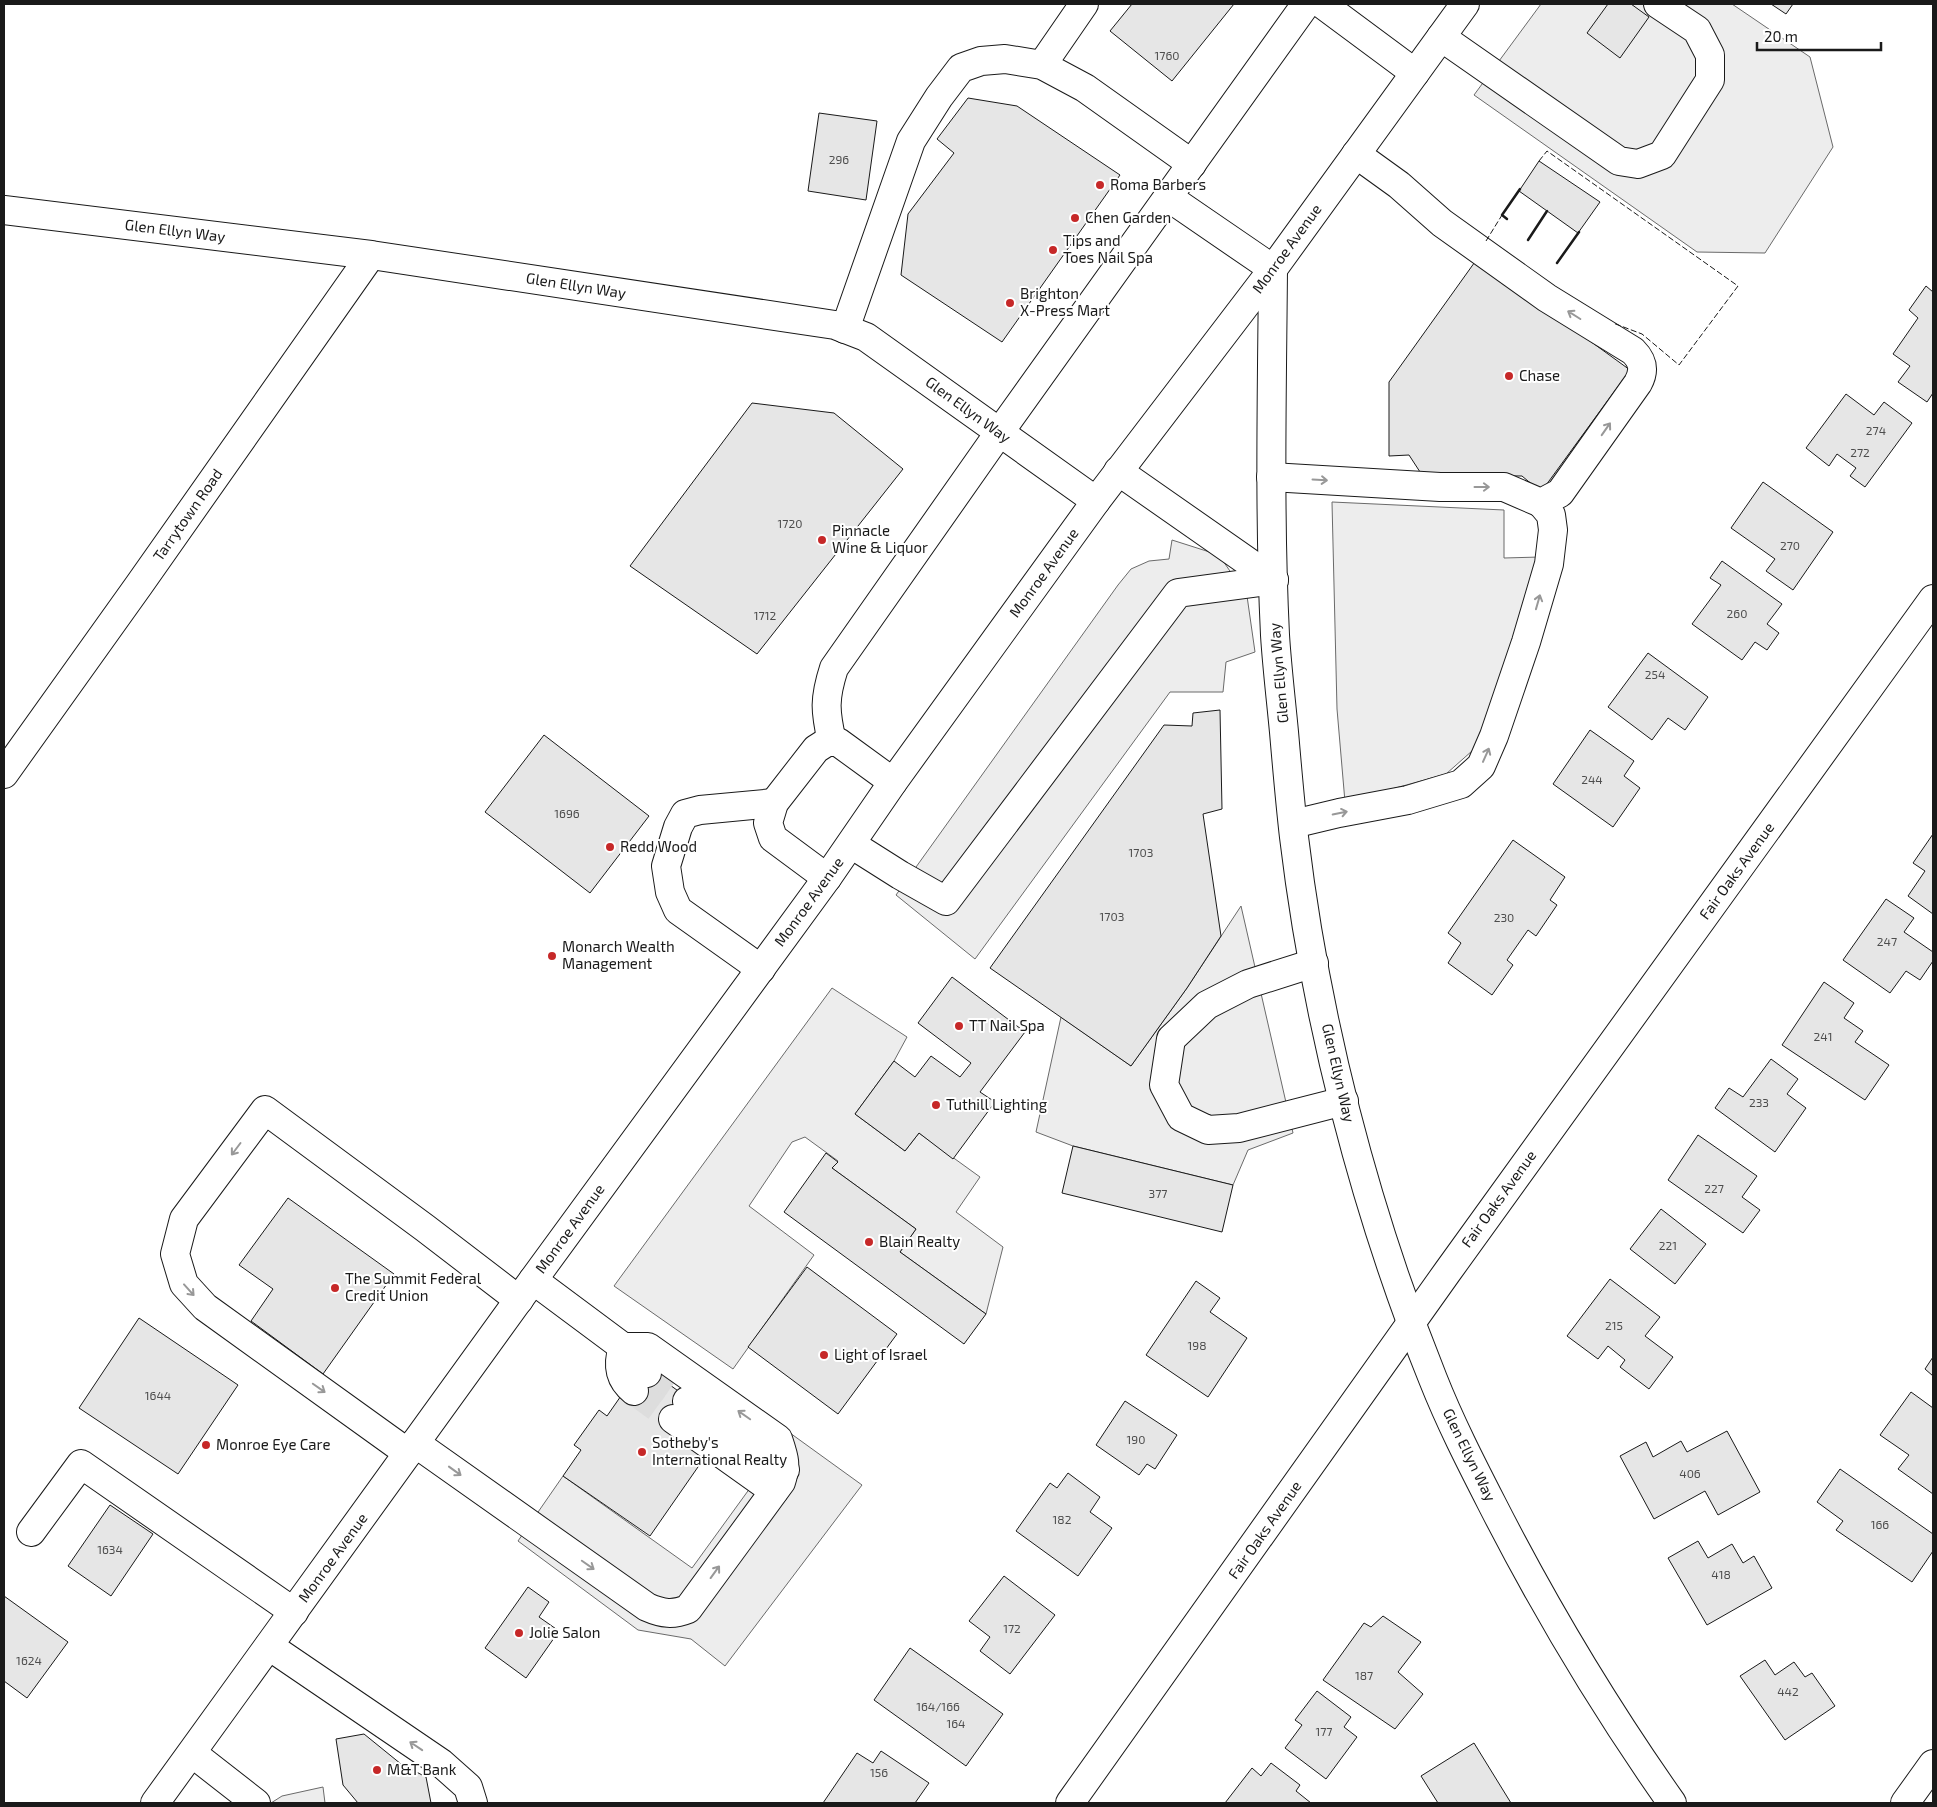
<svg xmlns="http://www.w3.org/2000/svg" width="1937" height="1807" viewBox="0 0 1937 1807" font-family="'Exo 2',sans-serif">
<style>
.parking{fill:#ededed;stroke:#6a6a6a}
.building{fill:#e6e6e6;stroke:#1a1a1a}
.lines{fill:none;stroke-linecap:round;stroke-linejoin:round}
.minor-tunnel{stroke:#ddd;stroke-width:28;stroke-dasharray:28 14;stroke-linecap:butt}
.minor-casing{stroke:#1a1a1a;stroke-width:30}
.major-casing{stroke:#1a1a1a;stroke-width:30}
.minor{stroke:#fff;stroke-width:28}
.major{stroke:#fff;stroke-width:28}
.fence{stroke:#1a1a1a;stroke-width:1;stroke-dasharray:6 2.5;stroke-linecap:butt}
.wall{stroke:#1a1a1a;stroke-width:2.5}
.oneway{stroke:#989898}
.poi-dot{fill:#c62828;stroke:#fff;stroke-width:2}
.labels{text-anchor:middle;stroke-width:4;stroke-linejoin:round;paint-order:stroke}
.number-label{font-size:12px;fill:#4d4d4d}
.poi-label{font-size:15px;fill:#1a1a1a;stroke:#fff;text-anchor:start}
.street-label{font-size:15px;fill:#1a1a1a;stroke:#fff}
</style>
<rect width="100%" height="100%" fill="#fff"/>
<!-- parking -->
<g class="parking">
<polygon points="1541,4 1732,4 1810,57 1833,147 1765,253 1697,252 1474,95"/>
<polygon points="1332,502 1504,510 1504,558 1540,557 1481,743 1446,774 1345,802 1337,709"/>
<polygon points="1172,540 1219,555 1247,596 1255,652 1226,662 1223,692 1170,692 975,959 896,895 1118,585 1131,569 1149,561 1169,559"/>
<polygon points="1241,906 1293,1133 1248,1150 1233,1185 1073,1146 1036,1132 1061,1017 1131,1066 1187,988"/>
<polygon points="832,988 907,1037 894,1061 855,1114 905,1151 919,1133 980,1177 956,1212 1003,1247 986,1314 900,1252 916,1229 832,1168 838,1161 805,1137 792,1142 749,1206 814,1255 733,1369 614,1286"/>
<polygon points="790,1433 862,1485 725,1666 691,1639 638,1630 518,1541 563,1476 692,1568"/>
<polygon points="323,1787 325,1803 271,1803 282,1796"/>
</g>
<!-- building -->
<g class="building">
<polygon points="1132,4 1234,4 1172,81 1110,31"/>
<polygon points="1608,4 1631,4 1649,17 1620,58 1587,33"/>
<polygon points="1771,4 1793,4 1786,14"/>
<polygon points="968,98 1017,106 1120,175 1002,342 901,275 908,214 954,153 937,139"/>
<polygon points="819,113 877,121 866,200 808,191"/>
<polygon points="1539,161 1600,202 1578,233 1519,191"/>
<polygon points="1477,259 1630,370 1541,492 1522,476 1422,475 1409,455 1389,456 1389,382"/>
<polygon points="1926,286 1933,292 1933,393 1927,402 1898,382 1910,366 1893,354 1918,318 1909,310"/>
<polygon points="1846,394 1874,415 1884,402 1912,423 1865,487 1850,476 1856,468 1837,454 1829,466 1806,448"/>
<polygon points="752,403 834,413 903,469 757,654 630,566"/>
<polygon points="1763,482 1833,532 1793,590 1766,571 1775,559 1731,528"/>
<polygon points="1722,561 1782,604 1767,624 1779,633 1767,650 1755,642 1742,660 1692,624 1721,585 1710,578"/>
<polygon points="1648,653 1708,697 1685,730 1668,718 1652,740 1608,707"/>
<polygon points="1220,710 1222,809 1203,814 1221,936 1187,988 1131,1066 990,968 1164,725 1192,726 1193,713"/>
<polygon points="1590,730 1634,761 1624,776 1640,788 1613,827 1553,784"/>
<polygon points="544,735 649,816 590,893 485,812"/>
<polygon points="1933,834 1933,914 1908,896 1925,871 1913,863"/>
<polygon points="1513,840 1565,877 1550,900 1557,905 1536,936 1528,930 1507,960 1513,965 1492,995 1448,963 1461,943 1448,933"/>
<polygon points="1886,899 1914,918 1904,932 1933,952 1933,961 1920,980 1906,971 1890,993 1843,960"/>
<polygon points="952,977 1025,1032 980,1092 995,1102 953,1159 919,1133 905,1151 855,1114 894,1061 915,1077 931,1056 960,1077 971,1063 918,1023"/>
<polygon points="1824,982 1854,1003 1844,1018 1863,1031 1855,1042 1889,1065 1865,1100 1782,1045"/>
<polygon points="1771,1059 1798,1079 1787,1094 1806,1108 1775,1152 1715,1108 1729,1088 1743,1097"/>
<polygon points="1698,1135 1757,1176 1742,1197 1760,1210 1743,1233 1668,1180"/>
<polygon points="1073,1146 1233,1185 1222,1232 1062,1193"/>
<polygon points="826,1153 838,1162 832,1168 916,1229 900,1252 986,1314 964,1344 784,1212"/>
<polygon points="288,1198 394,1274 323,1374 251,1321 273,1289 239,1265"/>
<polygon points="1661,1209 1706,1244 1675,1284 1630,1249"/>
<polygon points="807,1267 897,1334 838,1414 748,1347"/>
<polygon points="1610,1279 1660,1317 1645,1336 1673,1357 1649,1389 1620,1367 1625,1360 1608,1346 1598,1359 1567,1336"/>
<polygon points="1196,1281 1220,1298 1210,1312 1247,1338 1208,1397 1146,1355"/>
<polygon points="139,1318 238,1385 178,1474 79,1408"/>
<polygon points="1933,1357 1933,1376 1925,1369"/>
<polygon points="649,1370 688,1398 707,1454 650,1536 563,1476 581,1450 574,1445 599,1410 607,1416 623,1393"/>
<polygon points="1911,1392 1933,1408 1933,1494 1898,1469 1909,1455 1880,1435"/>
<polygon points="1125,1401 1177,1435 1155,1469 1147,1464 1139,1475 1096,1445"/>
<polygon points="1727,1431 1760,1492 1718,1515 1705,1491 1654,1519 1620,1456 1646,1442 1653,1457 1681,1441 1687,1452"/>
<polygon points="1840,1469 1933,1534 1933,1551 1912,1582 1836,1530 1843,1521 1817,1502"/>
<polygon points="1068,1473 1100,1497 1090,1512 1112,1528 1078,1576 1016,1531 1050,1483 1057,1488"/>
<polygon points="110,1505 153,1534 111,1596 68,1566"/>
<polygon points="1698,1541 1708,1558 1732,1544 1743,1563 1754,1556 1772,1588 1707,1625 1668,1558"/>
<polygon points="1004,1576 1055,1615 1010,1674 980,1651 990,1637 969,1621"/>
<polygon points="528,1587 549,1602 539,1617 559,1631 526,1678 485,1648"/>
<polygon points="4,1596 68,1642 27,1698 4,1681"/>
<polygon points="1383,1616 1421,1642 1398,1672 1423,1694 1395,1729 1323,1680 1364,1623 1371,1627"/>
<polygon points="910,1648 1003,1714 966,1766 874,1700"/>
<polygon points="1765,1660 1775,1675 1794,1662 1805,1677 1812,1673 1835,1706 1785,1740 1740,1676"/>
<polygon points="1317,1691 1351,1717 1344,1727 1357,1737 1326,1779 1285,1748 1302,1725 1295,1720"/>
<polygon points="364,1734 401,1764 426,1777 431,1803 358,1803 343,1785 336,1739"/>
<polygon points="1474,1743 1511,1803 1438,1803 1421,1776"/>
<polygon points="881,1751 929,1783 915,1803 823,1803 857,1753 873,1763"/>
<polygon points="1271,1763 1300,1785 1296,1791 1311,1803 1225,1803 1252,1768 1261,1776"/>
</g>
<g class="lines">
<!-- minor-tunnel -->
<g class="minor-tunnel">
<polyline points="647,1373 687,1401"/>
<polyline points="634,1391 673,1419"/>
</g>
<defs>
<g id="minor">
<polyline points="1322,4 1415,73"/>
<polyline points="1441,37 1619,161 1638,164 1662,155 1710,80 1710,55 1697,30 1658,4"/>
<polyline points="1042,65 1084,4"/>
<path d="M1168,197l105,72c-1,122 -4,244 2,366 2,32 6,65 9,97 3,35 6,70 10,105 22,183 70,371 139,542 17,43 38,84 59,125 53,104 113,204 180,299"/>
<polyline points="4,210 371,255 835,325 866,337 1096,501"/>
<polyline points="845,329 911,141 939,97 961,68 981,61 1005,59 1042,65 1085,88 1192,164"/>
<polyline points="1118,471 1274,580"/>
<path d="M1271,477l169,10h64l37,16 19,-10 78,-110c7,-13 5,-22 -5,-32l-86,-53 -105,-75 -43,-38 -43,-31"/>
<path d="M832,742c-7,-31 -8,-43 2,-74l165,-235 307,-429"/>
<polyline points="4,774 139,585 371,255"/>
<polyline points="1293,824 1339,813 1408,800 1461,784 1481,766 1494,736 1526,642 1549,564 1553,530 1551,515 1541,503"/>
<polyline points="851,844 900,875 946,901 1178,593 1274,580"/>
<polyline points="827,878 773,838 768,823 774,803 816,749 827,742 838,742 893,782"/>
<polyline points="1314,963 1248,984 1207,1005 1171,1039 1164,1085 1181,1117 1208,1130 1239,1128 1344,1101"/>
<polyline points="761,969 678,910 670,892 666,866 678,827 685,814 700,810 774,803"/>
<path d="M623,1347c-6,18 -4,32 11,44"/>
<polyline points="623,1347 637,1365 647,1373"/>
<polyline points="687,1401 785,1470"/>
<polyline points="673,1419 774,1491"/>
<path d="M415,1443l232,164c16,7 26,8 41,2l93,-127c6,-18 3,-25 -3,-43l-130,-92h-25l-90,-67"/>
<polyline points="408,1453 205,1307 184,1284 175,1254 184,1219 265,1110 425,1228 519,1300"/>
<polyline points="31,1532 81,1464 294,1612"/>
<polyline points="269,1646 441,1763 468,1787 473,1803"/>
<polyline points="192,1753 256,1803"/>
<polyline points="1070,1803 1448,1271 1933,599"/>
<polyline points="1905,1803 1933,1764"/>
</g>
<polyline id="major" points="155,1803 533,1280 827,878 893,782 1096,501 1273,269 1465,4"/>
</defs>
<!-- minor casing -->
<use href="#minor" class="minor-casing"/>
<!-- major casing -->
<use href="#major" class="major-casing"/>
<!-- minor -->
<use href="#minor" class="minor"/>
<!-- major -->
<use href="#major" class="major"/>
<!-- fence -->
<g class="fence">
<polyline points="1539,161 1547,151 1738,286 1679,365 1642,334 1613,323"/>
<polyline points="1486,241 1502,215"/>
</g>
<!-- wall -->
<g class="wall">
<polyline points="1507,219 1502,215 1520,189"/>
<polyline points="1528,240 1547,211"/>
<polyline points="1557,263 1579,232"/>
</g>
</g>
<!-- one-way arrows -->
<defs><path id="oneway-shaft" d="M-6 0H5M1.5-3L5.5 0L1.5 3" fill="none" stroke-width="1.6" stroke-linecap="round" stroke-linejoin="round" transform="scale(1.25)"/></defs>
<g class="oneway">
<use href="#oneway-shaft" transform="translate(1574 315) rotate(-148)"/>
<use href="#oneway-shaft" transform="translate(1606 429) rotate(-55)"/>
<use href="#oneway-shaft" transform="translate(1320 480) rotate(3)"/>
<use href="#oneway-shaft" transform="translate(1482 487)"/>
<use href="#oneway-shaft" transform="translate(1538 602) rotate(-74)"/>
<use href="#oneway-shaft" transform="translate(1486 755) rotate(-66)"/>
<use href="#oneway-shaft" transform="translate(1340 813) rotate(-12)"/>
<use href="#oneway-shaft" transform="translate(236 1149) rotate(127)"/>
<use href="#oneway-shaft" transform="translate(189 1290) rotate(48)"/>
<use href="#oneway-shaft" transform="translate(319 1388) rotate(35)"/>
<use href="#oneway-shaft" transform="translate(744 1415) rotate(-145)"/>
<use href="#oneway-shaft" transform="translate(455 1471) rotate(36)"/>
<use href="#oneway-shaft" transform="translate(588 1565) rotate(35)"/>
<use href="#oneway-shaft" transform="translate(715 1572) rotate(-54)"/>
<use href="#oneway-shaft" transform="translate(416 1746) rotate(-146)"/>
</g>
<!-- markers -->
<g class="poi-dot">
<circle cx="1100" cy="185" r="5"/>
<circle cx="1075" cy="218" r="5"/>
<circle cx="1053" cy="250" r="5"/>
<circle cx="1010" cy="303" r="5"/>
<circle cx="1509" cy="376" r="5"/>
<circle cx="822" cy="540" r="5"/>
<circle cx="610" cy="847" r="5"/>
<circle cx="552" cy="956" r="5"/>
<circle cx="959" cy="1026" r="5"/>
<circle cx="936" cy="1105" r="5"/>
<circle cx="869" cy="1242" r="5"/>
<circle cx="335" cy="1288" r="5"/>
<circle cx="824" cy="1355" r="5"/>
<circle cx="206" cy="1445" r="5"/>
<circle cx="642" cy="1452" r="5"/>
<circle cx="519" cy="1633" r="5"/>
<circle cx="377" cy="1770" r="5"/>
</g>
<g class="labels">
<!-- number labels -->
<g class="number-label">
<text x="1167" y="60">1760</text>
<text x="839" y="164">296</text>
<text x="1876" y="435">274</text>
<text x="1860" y="457">272</text>
<text x="790" y="528">1720</text>
<text x="1790" y="550">270</text>
<text x="1737" y="618">260</text>
<text x="765" y="620">1712</text>
<text x="1655" y="679">254</text>
<text x="1592" y="784">244</text>
<text x="567" y="818">1696</text>
<text x="1141" y="857">1703</text>
<text x="1112" y="921">1703</text>
<text x="1504" y="922">230</text>
<text x="1887" y="946">247</text>
<text x="1823" y="1041">241</text>
<text x="1759" y="1107">233</text>
<text x="1714" y="1193">227</text>
<text x="1158" y="1198">377</text>
<text x="1668" y="1250">221</text>
<text x="1614" y="1330">215</text>
<text x="1197" y="1350">198</text>
<text x="158" y="1400">1644</text>
<text x="1136" y="1444">190</text>
<text x="1690" y="1478">406</text>
<text x="1062" y="1524">182</text>
<text x="1880" y="1529">166</text>
<text x="110" y="1554">1634</text>
<text x="1721" y="1579">418</text>
<text x="1012" y="1633">172</text>
<text x="29" y="1665">1624</text>
<text x="1364" y="1680">187</text>
<text x="1788" y="1696">442</text>
<text x="938" y="1711">164/166</text>
<text x="956" y="1728">164</text>
<text x="1324" y="1736">177</text>
<text x="879" y="1777">156</text>
</g>
<!-- poi labels -->
<g class="poi-label">
<text x="1110" y="190">Roma Barbers</text>
<text x="1085" y="223">Chen Garden</text>
<text x="1063" y="246">Tips and<tspan x="1063" dy="17">Toes Nail Spa</tspan></text>
<text x="1020" y="299">Brighton<tspan x="1020" dy="17">X-Press Mart</tspan></text>
<text x="1519" y="381">Chase</text>
<text x="832" y="536">Pinnacle<tspan x="832" dy="17">Wine &amp; Liquor</tspan></text>
<text x="620" y="852">Redd Wood</text>
<text x="562" y="952">Monarch Wealth<tspan x="562" dy="17">Management</tspan></text>
<text x="969" y="1031">TT Nail Spa</text>
<text x="946" y="1110">Tuthill Lighting</text>
<text x="879" y="1247">Blain Realty</text>
<text x="345" y="1284">The Summit Federal<tspan x="345" dy="17">Credit Union</tspan></text>
<text x="834" y="1360">Light of Israel</text>
<text x="652" y="1448">Sotheby's<tspan x="652" dy="17">International Realty</tspan></text>
<text x="216" y="1450">Monroe Eye Care</text>
<text x="529" y="1638">Jolie Salon</text>
<text x="387" y="1775">M&amp;T Bank</text>
</g>
<!-- street labels -->
<g class="street-label">
<text transform="translate(175 231) rotate(7)" y="5">Glen Ellyn Way</text>
<text transform="translate(1287 249) rotate(-54)" y="5">Monroe Avenue</text>
<text transform="translate(576 286) rotate(9)" y="5">Glen Ellyn Way</text>
<text transform="translate(968 410) rotate(36)" y="5">Glen Ellyn Way</text>
<text transform="translate(188 515) rotate(-55)" y="5">Tarrytown Road</text>
<text transform="translate(1044 573) rotate(-54)" y="5">Monroe Avenue</text>
<text transform="translate(1279 673) rotate(-95)" y="5">Glen Ellyn Way</text>
<text transform="translate(1737 871) rotate(-54)" y="5">Fair Oaks Avenue</text>
<text transform="translate(809 902) rotate(-54)" y="5">Monroe Avenue</text>
<text transform="translate(1338 1073) rotate(77)" y="5">Glen Ellyn Way</text>
<text transform="translate(1499 1199) rotate(-54)" y="5">Fair Oaks Avenue</text>
<text transform="translate(570 1229) rotate(-54)" y="5">Monroe Avenue</text>
<text transform="translate(1469 1455) rotate(64)" y="5">Glen Ellyn Way</text>
<text transform="translate(1265 1530) rotate(-55)" y="5">Fair Oaks Avenue</text>
<text transform="translate(333 1558) rotate(-54)" y="5">Monroe Avenue</text>
</g>
</g>
<!-- border -->
<rect width="1937" height="1807" fill="none" stroke="#1a1a1a" stroke-width="10"/>
<!-- scale -->
<path d="M1757 42v8h124v-8" fill="none" stroke="#1a1a1a" stroke-width="2.5"/>
<text x="1764" y="42" font-size="15" fill="#1a1a1a" stroke="#ffffff" stroke-width="4" paint-order="stroke">20 m</text>
</svg>
